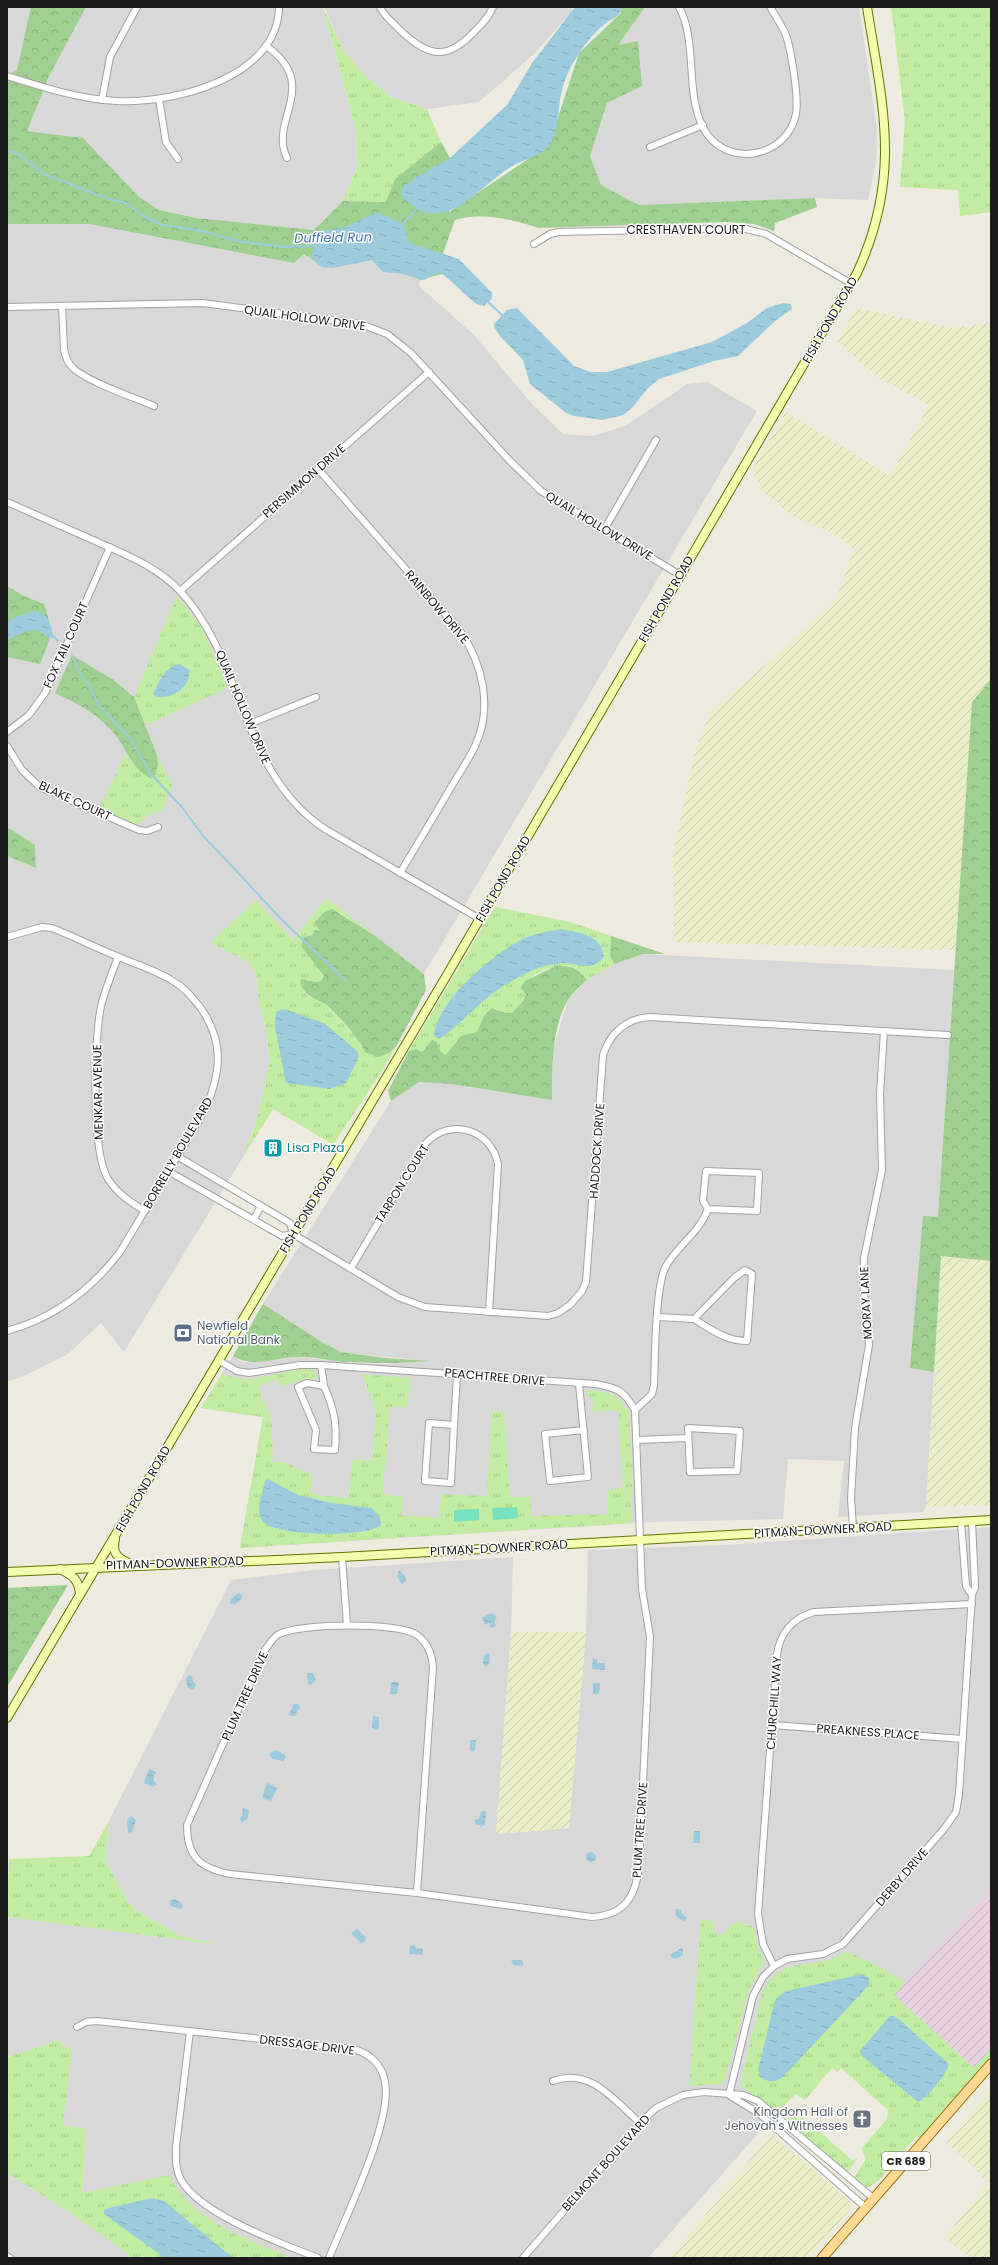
<svg xmlns="http://www.w3.org/2000/svg" width="998" height="2265" viewBox="0 0 998 2265" font-family="Poppins,sans-serif">
<style>
.residential{fill:#d9d8d8}
.industrial{fill:url(#industrial-furrows)}
.farmland{fill:url(#farmland-furrows)}
.grass{fill:url(#grass-tufts)}
.forest{fill:url(#forest-crowns)}
.pitch{fill:#78e2c0}
.water{fill:url(#water-ripples)}
.lines{fill:none;stroke-linecap:round;stroke-linejoin:round}
.stream{stroke:#9dcbde;stroke-width:2}
.street-casing{stroke:#a2a2a2;stroke-width:8}
.secondary-casing{stroke:#5f7400;stroke-width:10}
.primary-casing{stroke:#926b00;stroke-width:11}
.street{stroke:#fff;stroke-width:6}
.secondary{stroke:#f3fdae;stroke-width:8}
.primary{stroke:#ffd893;stroke-width:9}
.labels{text-anchor:middle;stroke-width:3;stroke-linejoin:round;paint-order:stroke}
.shield{fill:#fff;stroke:#5f5f5f;stroke-width:1}
.shield-label{font-size:11px;font-weight:bold;fill:#1b1b1b}
.street-label{font-size:12px;fill:#1b1b1b;stroke:#fff}
.culture-label{font-size:12px;fill:#0d838f;stroke:#fff;text-anchor:start}
.service-label{font-size:12px;fill:#4e5e75;stroke:#fff;text-anchor:start}
.worship-label{font-size:12px;fill:#5b616d;stroke:#fff;text-anchor:end}
.water-label{font-size:13px;font-style:italic;fill:#4372ae;stroke:#fff}
</style>
<defs>
<pattern id="industrial-furrows" width="10" height="10" patternUnits="userSpaceOnUse"><rect width="10" height="10" fill="#e7d1e1"/><path d="M-1 1l2-2M0 10L10 0M9 11l2-2" fill="none" stroke="#c6b3c0"/></pattern>
<pattern id="farmland-furrows" width="10" height="10" patternUnits="userSpaceOnUse"><rect width="10" height="10" fill="#e9eec9"/><path d="M-1 1l2-2M0 10L10 0M9 11l2-2" fill="none" stroke="#c7ccac"/></pattern>
<pattern id="grass-tufts" width="24" height="20" patternUnits="userSpaceOnUse"><rect width="24" height="20" fill="#c1eca1"/><path d="M3 7l-1-3M5 7V3M7 7l1-3M15 17l-1-3M17 17v-4M19 17l1-3" fill="none" stroke="#a5ca8a"/></pattern>
<pattern id="forest-crowns" width="20" height="18" patternUnits="userSpaceOnUse"><rect width="20" height="18" fill="#9fcf91"/><path d="M2 6a3 3 0 1 1 6 0M12 15a3 3 0 1 1 6 0" fill="none" stroke="#88b17c"/></pattern>
<pattern id="water-ripples" width="26" height="14" patternUnits="userSpaceOnUse"><rect width="26" height="14" fill="#9dcbde"/><path d="M2 4q2-2 4 0t4 0M15 11q2-2 4 0t4 0" fill="none" stroke="#87aebe"/></pattern>
</defs>
<rect width="100%" height="100%" fill="#edeadf"/>
<!-- residential -->
<g class="residential">
<polygon points="7,7 323,7 356,130 357,167 343,201 314,230 196,218 159,210 139,197 83,138 27,131 7,85"/>
<polygon points="324,7 571,7 572,11 535,53 479,102 427,109 391,97 366,77 343,50"/>
<polygon points="638,7 859,7 877,129 876,162 868,200 815,198 638,205 601,185 590,156 607,103 641,85 618,45"/>
<polygon points="7,224 89,224 294,263 304,254 325,268 372,260 420,280 419,286 474,335 531,403 563,434 592,436 625,426 687,384 707,382 757,411 424,974 327,898 293,940 256,900 211,943 247,961 257,974 258,999 266,1029 270,1061 256,1123 243,1157 124,1352 101,1323 68,1354 20,1378 7,1381 7,856 36,868 35,845 7,827 7,657 40,664 44,604 24,596 7,586"/>
<polygon points="643,954 954,970 936,1252 934,1372 926,1507 923,1512 838,1517 844,1461 788,1459 783,1519 653,1522 240,1548 263,1417 201,1408 233,1356 242,1362 252,1362 299,1357 350,1363 389,1364 427,1361 341,1352 322,1342 263,1304 391,1101 419,1082 451,1084 552,1100 552,1053 568,1000 587,980 614,964"/>
<polygon points="991,1527 991,1889 893,1995 777,2112 648,2258 7,2258 7,2173 69,2212 82,2194 86,2130 63,2125 66,2047 59,2040 7,2057 7,1923 10,1917 214,1944 181,1936 137,1911 129,1903 105,1861 109,1821 231,1580 314,1570 513,1557 511,1632 497,1834 569,1828 586,1632 588,1550 726,1545"/>
</g>
<!-- industrial -->
<polygon class="industrial" points="991,1889 991,2049 974,2069 893,1995"/>
<!-- farmland -->
<g class="farmland">
<polygon points="856,308 953,328 991,322 991,679 972,702 956,950 674,942 673,854 696,748 710,712 762,668 836,600 854,549 833,533 794,517 763,492 752,470 786,412 890,476 929,405 880,379 837,342"/>
<polygon points="941,1256 991,1261 991,1505 926,1507"/>
<polygon points="511,1632 586,1632 569,1828 496,1834"/>
<polygon points="991,2090 991,2258 970,2258 945,2237 989,2182 946,2142"/>
<polygon points="771,2134 854,2205 808,2258 670,2258"/>
</g>
<!-- grass -->
<g class="grass">
<polygon points="323,7 343,50 366,77 391,97 427,109 441,142 395,179 387,202 343,201 357,167 356,130"/>
<polygon points="891,7 991,7 991,212 960,216 958,190 900,187 905,120"/>
<polygon points="177,596 203,630 228,688 146,725 134,697"/>
<polygon points="126,753 134,766 158,765 157,755 172,785 163,811 151,813 139,824 133,823 99,809"/>
<path d="M327,898l47,37 -36,-23 -15,1 -9,10 6,8 -16,6 13,29 7,10 -3,5 -7,1 -6,-3 -6,10 6,7 18,9 38,40 25,8 8,-8c-19,34 -41,65 -62,97l-3,2 -59,-35 -30,48 13,-34 14,-62 -4,-32 -8,-30 -1,-25 -10,-13 -37,-18 46,-43 37,40z"/>
<path d="M495,907l75,15 41,14 -1,19 4,9 -27,16c-2,-3 -5,-8 -8,-10 -17,-12 -48,3 -59,18l6,6 -3,7 -11,12h-7l-9,-4 -12,7 -7,17 -21,8 -5,11 -5,3 -5,-3 -4,-10 -12,5 -3,5 -13,-1z"/>
<path d="M302,1369l12,1 3,7 -4,2h-11l-21,8 -4,-8 -19,8 14,33 1,42h10l30,13 -3,16 8,4 30,3 5,-39 19,2 4,-51 -14,-36 49,4 -4,29h-17l-7,87 20,3 -2,18 39,3 1,-24 46,2 5,-85 12,1 6,85h20l1,19 77,-2v-24l15,-2 -5,-78 -25,2v-15h-7l2,-7c20,1 32,4 41,23l4,75 -2,16 1,19 -392,25 23,-131 -62,-9 21,-34 25,6z"/>
<polygon points="109,1821 105,1861 129,1903 137,1911 181,1936 221,1945 7,1917 9,1859 89,1856"/>
<polygon points="701,1919 713,1921 714,1932 719,1935 725,1932 731,1925 742,1921 745,1926 753,1926 758,1947 764,1961 748,1992 725,2081 720,2084 689,2086"/>
<path d="M846,1951l32,15 27,16 -11,13 80,73 17,-19v7l-70,81h-5l-37,43 -10,7 -5,-1 -10,-8 12,-19 -5,-10 26,-30 1,-9 -47,-42 -3,4 -6,-4 -27,32 -9,-6 -19,18 -37,-27 22,-92c22,-43 52,-19 84,-42z"/>
<path d="M59,2040l7,7 6,1 -9,77 23,4 -4,64 87,-18c23,46 79,65 124,83h-159l-65,-46 -62,-39v-116z"/>
<polygon points="798,2106 796,2111 853,2161 858,2157 848,2172 786,2120"/>
</g>
<!-- forest -->
<g class="forest">
<path d="M31,7h55l-37,69 -22,55 56,7 56,59 20,13 37,8 118,12 29,-29 43,1 9,-23 46,-37 9,16 -1,54 100,-67 30,-92 42,-40 -1,-6h25l-27,38 20,-4 4,45 -35,17 -17,53 11,29 38,20 176,-7 2,9 -42,16 -1,8 -20,-7 -28,-2 -188,6c-25,-9 -58,-16 -83,-8l-12,33 49,40 -8,13 -42,-32 -22,6 -48,-20 -47,8 -21,-14 -10,9 -205,-39h-82v-148l10,-6z"/>
<path d="M7,586l17,10 20,8c10,31 8,30 -4,60l-33,-7z"/>
<path d="M72,655l40,24 22,18 23,58 1,10 -3,11 -4,3c-18,-10 -23,-26 -34,-42 -17,-22 -38,-33 -62,-44z"/>
<polygon points="991,679 991,1261 941,1256 934,1372 910,1368 923,1216 938,1217 972,702"/>
<polygon points="7,827 35,845 36,868 7,856"/>
<path d="M332,909l42,26 50,39 2,16 -29,55 -8,8 -11,4 -13,-5c-3,-11 -31,-41 -40,-48 -11,-6 -21,-8 -25,-22l2,-3 13,3 6,-1 3,-5 -23,-30 3,-9 8,-2 3,-5 5,1 -6,-8 9,-10z"/>
<polygon points="611,936 665,954 643,954 614,964 610,955"/>
<path d="M556,966c15,0 22,1 31,14 -6,6 -15,13 -19,20 -17,28 -16,69 -16,100l-101,-16 -32,-2 -28,19 -3,-10 21,-40 7,-2 6,3 10,-12 5,2 4,10 5,3 15,-19 16,-4 7,-16 8,-8 13,5h7l11,-12 3,-7 -6,-6 5,-7z"/>
<path d="M263,1304l59,38 19,10 45,6 46,3c-28,2 -55,3 -83,1 -17,0 -34,-6 -51,-5 -23,0 -44,12 -65,-1z"/>
<polygon points="68,1585 7,1687 7,1588"/>
</g>
<!-- pitch -->
<g class="pitch">
<polygon points="517,1507 518,1518 493,1520 492,1508"/>
<polygon points="479,1509 479,1520 454,1522 454,1510"/>
</g>
<!-- water -->
<g class="water">
<path d="M575,7h46c1,10 -9,11 -15,16 -15,12 -25,26 -34,42 -6,11 -10,22 -12,35 -2,13 -2,32 -10,44 -10,14 -28,15 -41,24 -33,21 -68,73 -108,27l1,-7 10,-8 38,-22 57,-53 25,-42z"/>
<polygon points="378,212 404,225 409,243 459,259 492,293 492,299 484,306 476,304 442,273 435,274 424,280 403,274 383,272 372,260 333,268 319,266 311,256 321,231 343,228"/>
<polygon points="783,303 791,304 792,309 775,321 738,356 714,361 659,379 647,389 632,408 623,415 602,420 574,416 566,413 530,384 523,360 500,336 494,327 494,324 507,310 517,308 574,366 591,372 607,372 712,342 747,323 767,308"/>
<path d="M32,611c15,1 20,11 21,26 -6,3 -10,-6 -17,-7 -8,-1 -21,6 -29,10v-19z"/>
<path d="M180,664l9,6c2,18 -17,29 -33,27l-3,-3c7,-13 11,-27 27,-30z"/>
<path d="M561,929c18,4 41,5 43,28 -14,15 -21,7 -39,6 -8,0 -16,2 -24,4 -21,7 -44,22 -60,36 -14,12 -26,26 -42,36l-5,-3c2,-35 61,-84 91,-98 12,-5 24,-7 36,-9z"/>
<polygon points="284,1009 324,1023 358,1052 359,1057 346,1083 330,1089 286,1083 275,1027 276,1012"/>
<path d="M268,1479l30,16 34,8 40,5 8,10 1,7c-13,13 -109,12 -119,-5 -7,-10 1,-28 3,-39z"/>
<polygon points="399,1570 405,1576 406,1581 402,1584 397,1577"/>
<polygon points="238,1593 243,1595 242,1599 234,1605 230,1603 231,1599"/>
<polygon points="491,1613 495,1615 497,1619 494,1621 496,1626 491,1628 489,1623 485,1625 482,1618"/>
<polygon points="487,1653 490,1654 489,1664 486,1667 483,1664 484,1655"/>
<polygon points="593,1658 597,1659 597,1663 605,1663 605,1670 592,1669"/>
<polygon points="307,1673 313,1673 316,1680 311,1685 308,1684"/>
<polygon points="188,1675 192,1676 193,1682 195,1683 196,1686 192,1690 188,1688 186,1680"/>
<polygon points="391,1682 399,1682 397,1694 390,1694"/>
<polygon points="593,1683 600,1683 599,1694 593,1694"/>
<polygon points="294,1704 298,1704 300,1707 295,1716 291,1716 289,1714"/>
<polygon points="373,1716 379,1717 379,1728 376,1730 372,1728"/>
<polygon points="470,1740 476,1740 475,1750 472,1752 470,1750"/>
<polygon points="277,1750 286,1756 284,1761 272,1759 269,1753"/>
<polygon points="149,1769 156,1772 153,1779 157,1785 153,1787 144,1783"/>
<polygon points="267,1783 277,1788 271,1801 262,1798"/>
<polygon points="243,1808 249,1810 248,1818 241,1823 240,1818 242,1816"/>
<polygon points="481,1811 486,1811 485,1825 480,1827 480,1825 475,1824 475,1820 479,1819"/>
<polygon points="131,1816 136,1820 132,1832 128,1833 127,1820"/>
<polygon points="694,1831 700,1831 700,1843 693,1843"/>
<circle cx="591" cy="1857" r="5"/>
<polygon points="175,1899 182,1904 183,1907 180,1909 171,1906 170,1901"/>
<polygon points="676,1909 681,1910 681,1913 687,1918 684,1922 675,1915"/>
<polygon points="357,1929 366,1937 365,1941 361,1943 351,1933"/>
<polygon points="414,1945 416,1948 423,1949 422,1955 409,1954 410,1946"/>
<polygon points="681,1948 683,1949 683,1955 676,1959 671,1957 670,1955"/>
<polygon points="513,1960 522,1960 523,1964 522,1966 514,1965 511,1961"/>
<path d="M863,1974l6,4v7l-85,91c-8,7 -15,7 -24,1l-2,-7 16,-66 2,-5 10,-8z"/>
<path d="M890,2016h4l7,5 48,43c-2,10 -22,34 -31,38l-56,-46 -2,-5z"/>
<polygon points="152,2198 164,2201 233,2258 165,2258 104,2214 104,2210 109,2208"/>
</g>
<g class="lines">
<!-- stream -->
<g class="stream">
<polyline points="7,151 17,153 44,174 106,198 126,203 146,218 163,225 198,230 237,241 283,247 317,246"/>
<polyline points="402,225 418,207"/>
<polyline points="487,301 503,316"/>
<polyline points="52,635 58,641"/>
<polyline points="74,659 79,672 90,686 98,704 131,739 150,773 181,806 204,837 228,862 282,920 346,981"/>
</g>
<defs>
<g id="street">
<path d="M380,7c5,10 14,17 22,25 28,26 46,28 73,-1 7,-7 14,-14 18,-24"/>
<path d="M679,7c20,36 4,92 28,127 25,35 81,21 89,-20 3,-15 -5,-67 -11,-81 -4,-9 -10,-18 -15,-26"/>
<path d="M266,46c56,39 2,74 21,112"/>
<path d="M7,76c35,11 72,23 109,25 57,3 162,-23 163,-94"/>
<polyline points="159,99 166,142 178,159"/>
<polyline points="102,100 110,57 137,7"/>
<polyline points="650,147 703,125"/>
<polyline points="534,244 550,234 559,232 742,228 766,234 852,284"/>
<path d="M62,306l2,43c1,7 4,14 9,19 13,13 62,30 81,38"/>
<polyline points="7,307 203,303 361,324 387,334 411,353 510,461 541,491 680,575"/>
<path d="M318,469l142,162c23,33 33,77 15,115 -8,17 -19,32 -28,48 -15,26 -31,52 -47,79"/>
<path d="M7,502c29,13 57,25 86,38 31,14 64,26 88,52 64,70 60,182 144,237l155,90"/>
<polyline points="604,530 656,440"/>
<polyline points="180,591 429,372"/>
<polyline points="249,724 316,697"/>
<polyline points="7,732 29,715 45,693 110,547"/>
<polyline points="7,746 22,770 40,787 139,830 147,831 158,827"/>
<path d="M7,937l35,-10 10,1c23,9 44,20 67,29 21,9 42,15 60,28 9,6 15,15 21,22 25,35 21,66 5,103l-85,142c-29,38 -66,66 -113,79"/>
<path d="M118,957c-6,16 -13,33 -17,49 -7,34 -10,145 7,173 9,14 22,23 37,32"/>
<polyline points="177,1156 290,1223 293,1234"/>
<polyline points="168,1171 282,1236 293,1234"/>
<polygon points="706,1171 759,1173 757,1211 708,1209 703,1201"/>
<polyline points="254,1219 261,1206"/>
<path d="M293,1234l105,63 27,10 123,9 10,-3 12,-8 12,-14 4,-9 17,-227c7,-22 24,-37 47,-38l298,18"/>
<path d="M351,1268l75,-125c24,-26 65,-14 72,21l-9,148"/>
<path d="M745,1270l7,4 -5,67c-21,0 -35,-11 -53,-22l40,-41z"/>
<polyline points="658,1317 694,1319"/>
<path d="M218,1360l19,11 12,2 51,-8h21l275,19c22,4 28,7 39,26l7,179 8,48 -11,229c-3,30 -14,49 -47,51l-175,-24 -187,-19c-30,-6 -43,-17 -43,-49l76,-172c5,-7 9,-15 16,-19 21,-11 120,-12 138,1 11,8 15,19 16,32l-16,226"/>
<polyline points="321,1365 324,1386"/>
<path d="M307,1383l17,3c11,25 13,38 11,64l-21,-1 2,-19 -18,-43z"/>
<polyline points="579,1384 588,1477 550,1481 545,1434 584,1430"/>
<path d="M635,1410l17,-16 2,-9c1,-26 1,-99 12,-119 12,-21 34,-34 42,-57"/>
<polygon points="429,1423 454,1425 451,1483 425,1481"/>
<polyline points="454,1425 457,1374"/>
<polygon points="688,1428 740,1431 737,1471 690,1472"/>
<polyline points="637,1440 688,1438"/>
<polyline points="961,1522 966,1586 972,1595"/>
<polyline points="853,1527 851,1499 855,1428 869,1345 863,1282 864,1258 882,1170 880,1094 884,1031"/>
<polyline points="342,1557 347,1625"/>
<polyline points="772,1725 963,1739"/>
<path d="M774,1966l-11,-22 -5,-30 19,-260c3,-21 16,-36 37,-42l158,-8"/>
<path d="M77,2027l9,-5 11,-1 256,28c16,4 29,15 32,33 8,39 -40,136 -56,176"/>
<path d="M190,2031l-14,116c0,12 -1,22 5,33 20,35 100,63 137,78"/>
<path d="M553,2081c37,-14 61,19 87,42"/>
<polyline points="729,2095 753,1996 763,1977 774,1966 787,1959 823,1954 843,1944 944,1829 956,1812 959,1794 972,1595 975,1587 972,1521"/>
<polyline points="729,2095 761,2115 865,2207"/>
<polyline points="7,2256 10,2258"/>
<polyline points="523,2258 640,2123 656,2108 683,2095 704,2092 743,2095 758,2101 873,2198"/>
</g>
<g id="secondary">
<path d="M115,1539c-4,15 4,20 16,25"/>
<path d="M60,1569c13,6 19,11 20,26"/>
<polyline points="7,1572 342,1557 991,1520"/>
<path d="M7,1718l437,-738 413,-707c45,-98 26,-165 10,-266"/>
</g>
<polyline id="primary" points="822,2258 991,2064"/>
</defs>
<!-- street casing -->
<use href="#street" class="street-casing"/>
<!-- secondary casing -->
<use href="#secondary" class="secondary-casing"/>
<!-- primary casing -->
<use href="#primary" class="primary-casing"/>
<!-- street -->
<use href="#street" class="street"/>
<!-- secondary -->
<use href="#secondary" class="secondary"/>
<!-- primary -->
<use href="#primary" class="primary"/>
</g>
<!-- icons -->
<defs>
<symbol id="building-square" viewBox="-11 -11 22 22"><rect x="-9" y="-9" width="18" height="18" rx="4" fill="#0f9aa8" stroke="#fff"/><path d="M-4-6H4V6H1V3H-1V6H-4ZM-2.5-4.3h1.7v1.8h-1.7ZM.8-4.3h1.7v1.8H.8ZM-2.5-1h1.7V.8h-1.7ZM.8-1h1.7V.8H.8Z" fill="#fff"/></symbol>
<symbol id="bank-square" viewBox="-11 -11 22 22"><rect x="-9" y="-9" width="18" height="18" rx="4" fill="#5c6f8a" stroke="#fff"/><path d="M-6-4H6V4H-6ZM0-2.3a2.3 2.3 0 1 0 0 4.6a2.3 2.3 0 1 0 0-4.6Z" fill="#fff"/></symbol>
<symbol id="church-square" viewBox="-11 -11 22 22"><rect x="-9" y="-9" width="18" height="18" rx="4" fill="#6b7280" stroke="#fff"/><path d="M-1.2-6h2.4v3.5h3.3v2.4h-3.3V6h-2.4V-.1h-3.3v-2.4h3.3Z" fill="#fff"/></symbol>
</defs>
<g fill-rule="evenodd">
<use href="#building-square" x="262" y="1137" width="22" height="22"/>
<use href="#bank-square" x="172" y="1322" width="22" height="22"/>
<use href="#church-square" x="851" y="2108" width="22" height="22"/>
</g>
<g class="labels">
<!-- shield labels -->
<rect class="shield" x="882" y="2152" width="48" height="18" rx="3"/>
<g class="shield-label">
<text x="906" y="2165">CR 689</text>
</g>
<!-- street labels -->
<g class="street-label">
<text x="686" y="234">CRESTHAVEN COURT</text>
<text transform="translate(305 318) rotate(8)" y="4">QUAIL HOLLOW DRIVE</text>
<text transform="translate(830 320) rotate(-60)" y="4">FISH POND ROAD</text>
<text transform="translate(304 481) rotate(-41)" y="4">PERSIMMON DRIVE</text>
<text transform="translate(599 526) rotate(31)" y="4">QUAIL HOLLOW DRIVE</text>
<text transform="translate(666 599) rotate(-60)" y="4">FISH POND ROAD</text>
<text transform="translate(437 607) rotate(50)" y="4">RAINBOW DRIVE</text>
<text transform="translate(66 645) rotate(-66)" y="4">FOX TAIL COURT</text>
<text transform="translate(243 707) rotate(67)" y="4">QUAIL HOLLOW DRIVE</text>
<text transform="translate(75 801) rotate(25)" y="4">BLAKE COURT</text>
<text transform="translate(503 879) rotate(-60)" y="4">FISH POND ROAD</text>
<text transform="translate(98 1092) rotate(-91)" y="4">MENKAR AVENUE</text>
<text transform="translate(597 1151) rotate(-86)" y="4">HADDOCK DRIVE</text>
<text transform="translate(178 1153) rotate(-60)" y="4">BORRELLY BOULEVARD</text>
<text transform="translate(402 1184) rotate(-58)" y="4">TARPON COURT</text>
<text transform="translate(308 1210) rotate(-59)" y="4">FISH POND ROAD</text>
<text transform="translate(866 1303) rotate(-93)" y="4">MORAY LANE</text>
<text transform="translate(495 1377) rotate(5)" y="4">PEACHTREE DRIVE</text>
<text transform="translate(143 1489) rotate(-60)" y="4">FISH POND ROAD</text>
<text transform="translate(823 1530) rotate(-3)" y="4">PITMAN-DOWNER ROAD</text>
<text transform="translate(499 1548) rotate(-3)" y="4">PITMAN-DOWNER ROAD</text>
<text transform="translate(175 1563) rotate(-2)" y="4">PITMAN-DOWNER ROAD</text>
<text transform="translate(245 1696) rotate(-66)" y="4">PLUM TREE DRIVE</text>
<text transform="translate(774 1703) rotate(-86)" y="4">CHURCHILL WAY</text>
<text transform="translate(868 1732) rotate(4)" y="4">PREAKNESS PLACE</text>
<text transform="translate(640 1830) rotate(-86)" y="4">PLUM TREE DRIVE</text>
<text transform="translate(902 1877) rotate(-49)" y="4">DERBY DRIVE</text>
<text transform="translate(307 2045) rotate(7)" y="4">DRESSAGE DRIVE</text>
<text transform="translate(606 2163) rotate(-48)" y="4">BELMONT BOULEVARD</text>
</g>
<!-- culture labels -->
<g class="culture-label">
<text x="287" y="1152">Lisa Plaza</text>
</g>
<!-- service labels -->
<g class="service-label">
<text x="197" y="1330">Newfield<tspan x="197" dy="14">National Bank</tspan></text>
</g>
<!-- worship labels -->
<g class="worship-label">
<text x="848" y="2116">Kingdom Hall of<tspan x="848" dy="14">Jehovah's Witnesses</tspan></text>
</g>
<!-- water labels -->
<g class="water-label">
<text transform="translate(333 237) rotate(-1)" y="5">Duffield Run</text>
</g>
</g>
<!-- border -->
<rect width="998" height="2265" fill="none" stroke="#1b1b1b" stroke-width="16"/>
</svg>
